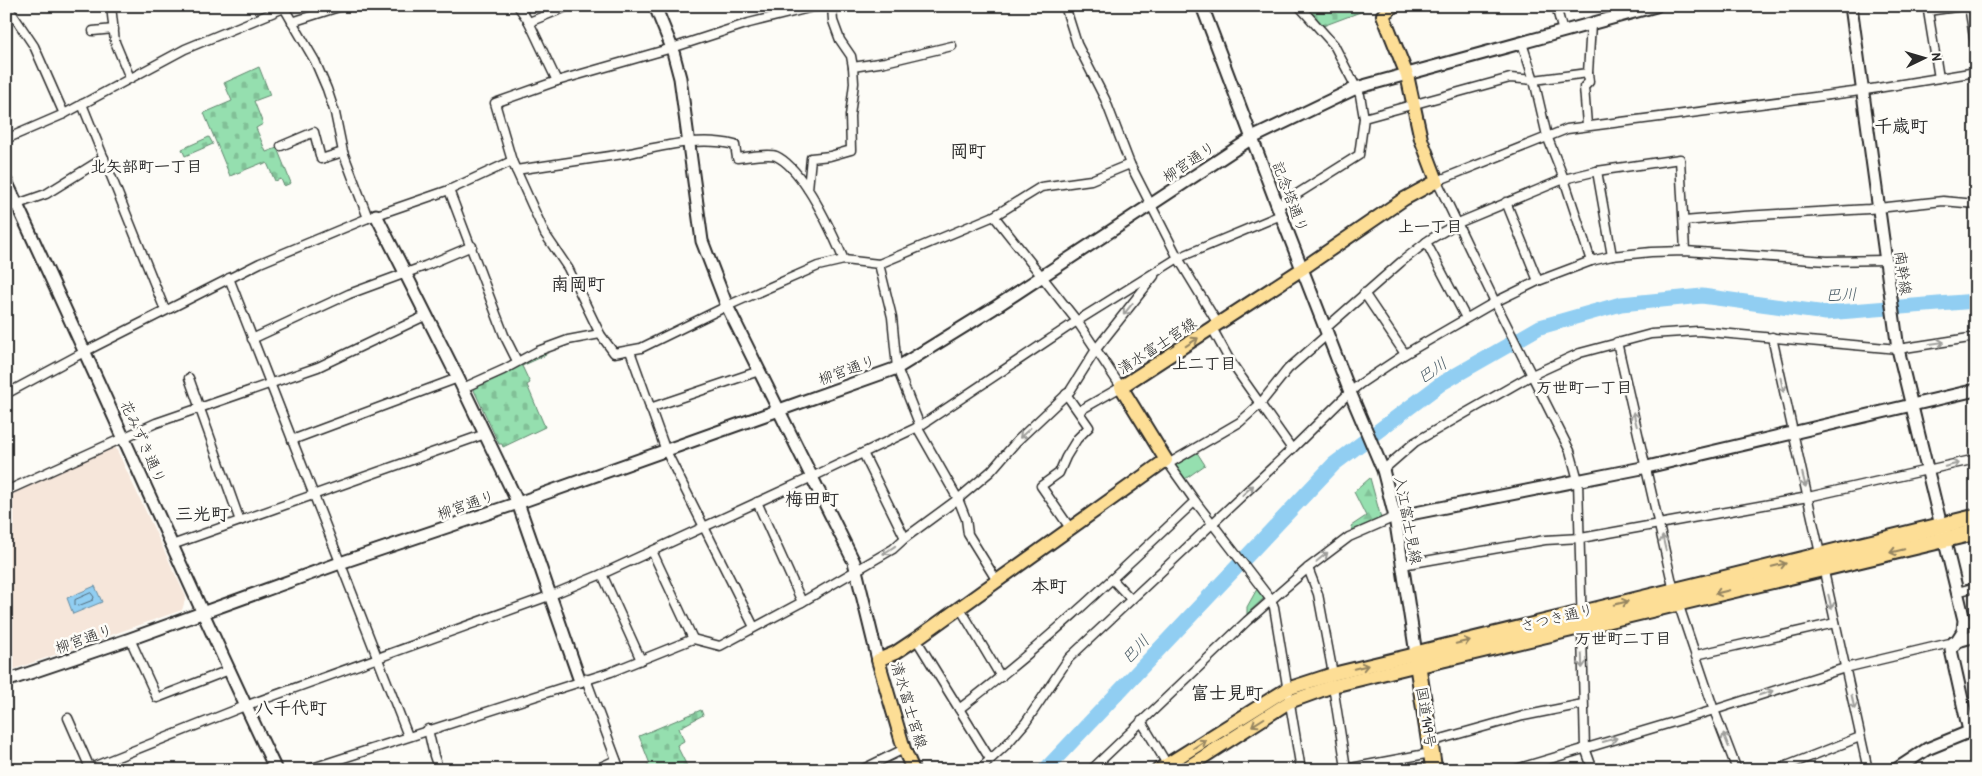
<svg xmlns="http://www.w3.org/2000/svg" width="1982" height="776" viewBox="0 0 1982 776" font-family="'Patrick Hand','Klee One',sans-serif">
<style>
.built{fill:#f6e6da}
.forest{fill:url(#forest-firs);stroke:#60856d}
.cemetery{fill:url(#cemetery-stones);stroke:#60856d}
.park{fill:#95dfaf;stroke:#60856d}
.water{fill:#91cef2;stroke:#688da2}
.lines{fill:none;stroke-linecap:round;stroke-linejoin:round}
.shore{stroke:#546c7b;stroke-width:1}
.river{stroke:#91cef2;stroke-width:15}
.street-casing{stroke:#2b2b2b;stroke-width:11}
.secondary-casing{stroke:#2b2b2b;stroke-width:15}
.primary-casing{stroke:#2b2b2b;stroke-width:16}
.highway-casing{stroke:#2b2b2b;stroke-width:19}
.street{stroke:#fdfcf7;stroke-width:8}
.secondary{stroke:#fdfcf7;stroke-width:11}
.primary{stroke:#fdde96;stroke-width:12}
.highway{stroke:#fdde96;stroke-width:15}
.oneway{stroke:#9e9e9b}
.oneway2{stroke:#948460}
.labels{text-anchor:middle;stroke-width:5;stroke-linejoin:round;paint-order:stroke}
.street-label{font-size:15px;fill:#2b2b2b;stroke:#fdfcf7}
.neighbourhood-label{font-size:16px;font-weight:bold;fill:#2b2b2b;stroke:#fdfcf7}
.water-label{font-size:16px;font-style:italic;fill:#4a5c67;stroke:#fdfcf7}
.quarter-label{font-size:18px;font-weight:bold;fill:#2b2b2b;stroke:#fdfcf7}
</style>
<defs>
<pattern id="forest-firs" width="22" height="20" patternUnits="userSpaceOnUse" patternTransform="scale(1.25)"><rect width="22" height="20" fill="#95dfaf"/><path d="M5 1l3.5 6h-7zM16 11l3.5 6h-7z" fill="#81c097"/></pattern>
<pattern id="cemetery-stones" width="16" height="16" patternUnits="userSpaceOnUse" patternTransform="scale(1.25)"><rect width="16" height="16" fill="#95dfaf"/><path d="M2 7V4a2 2 0 0 1 4 0v3zM10 15v-3a2 2 0 0 1 4 0v3z" fill="#81c097"/></pattern>
</defs>
<rect width="100%" height="100%" fill="#fdfcf7"/>
<filter id="ink" filterUnits="userSpaceOnUse"><feTurbulence type="fractalNoise" baseFrequency=".02" numOctaves="2"/><feDisplacementMap in="SourceGraphic" scale="10" xChannelSelector="R" yChannelSelector="G"/><feConvolveMatrix kernelMatrix="1 2 1 2 8 2 1 2 1" color-interpolation-filters="sRGB"/></filter>
<g filter="url(#ink)">
<!-- built -->
<polygon class="built" points="115,446 186,597 182,610 6,672 6,497"/>
<!-- forest -->
<polygon class="forest" points="1370,478 1381,518 1353,532 1351,526 1366,516 1354,492"/>
<!-- cemetery -->
<g class="cemetery">
<polygon points="1304,6 1361,6 1363,11 1323,26"/>
<polygon points="259,67 270,95 254,101 263,124 256,128 266,152 277,148 291,183 284,186 281,179 275,181 267,163 263,165 262,163 230,176 204,113 232,101 224,83"/>
<polygon points="209,137 213,144 185,156 182,149"/>
<polygon points="544,350 546,355 522,366 530,383 527,385 545,427 503,447 502,444 499,444 472,386"/>
<polygon points="701,710 703,715 679,728 684,741 677,745 678,748 689,770 642,770 641,768 650,764 639,736"/>
</g>
<!-- park -->
<g class="park">
<polygon points="1196,451 1205,465 1185,479 1175,465"/>
<polygon points="1257,589 1264,598 1247,614 1247,607"/>
</g>
<!-- water -->
<polygon class="water" points="95,586 102,602 73,614 67,598"/>
<g class="lines">
<!-- shore -->
<polygon class="shore" points="91,593 94,597 93,600 78,606 75,605 75,600"/>
<!-- river -->
<polyline class="river" points="1045,770 1334,464 1442,383 1540,327 1621,304 1702,296 1826,313 1976,301"/>
<defs>
<g id="street">
<polyline points="7,6 34,46 64,114"/>
<polyline points="111,6 115,42 130,78"/>
<polyline points="283,6 315,61 327,89 335,113 343,152 368,218"/>
<polyline points="518,6 529,22 557,81"/>
<polyline points="825,6 813,7 749,23 672,48 557,81 495,103 512,161 545,234 568,268 600,334 614,353 641,348 727,306 818,266 844,260 879,264 994,216 1077,321 1121,387 1079,411"/>
<polyline points="1065,6 1077,44 1105,99 1130,164 1178,258 1218,324"/>
<polyline points="1299,6 1334,45 1360,95 1364,118"/>
<polyline points="1556,6 1563,32"/>
<polyline points="1969,6 1976,50"/>
<polyline points="292,22 342,6"/>
<polyline points="529,22 569,6"/>
<polyline points="93,31 114,29"/>
<polyline points="1522,43 1534,80 1547,136 1564,179 1591,261"/>
<polyline points="853,67 885,62 952,46"/>
<polyline points="1939,78 1928,11 1963,6"/>
<polyline points="82,104 165,310"/>
<polyline points="1587,125 1584,87 1589,82 1588,73 1591,24"/>
<polyline points="6,139 64,114 185,49 284,8"/>
<polyline points="281,146 314,132 321,159 343,152"/>
<path d="M516,170c38,-6 76,-11 114,-17 34,-7 70,-17 105,-8l2,13c9,-1 32,-5 39,-2 28,13 56,76 68,104"/>
<polyline points="1597,171 1612,256"/>
<polyline points="808,189 811,158 830,156 851,150 850,116 854,83 853,67 851,56 840,40 833,21 832,6"/>
<polyline points="449,190 504,335 517,361"/>
<polyline points="1506,202 1538,281"/>
<polyline points="1278,206 1359,155 1364,118 1510,78 1534,80 1588,73"/>
<polyline points="6,208 46,194 104,158"/>
<polyline points="994,216 1041,187 1091,180 1130,164"/>
<polyline points="1684,221 1743,216 1869,209 1943,201 1976,204"/>
<polyline points="1426,242 1466,318"/>
<polyline points="879,264 892,317 897,368 920,426"/>
<polyline points="229,278 408,736"/>
<polyline points="1364,293 1405,354"/>
<polyline points="1212,328 1230,361 1292,449"/>
<polyline points="1326,328 1401,262 1429,240 1458,223 1564,179 1597,171 1680,159 1685,251"/>
<polyline points="1772,337 1868,770"/>
<polyline points="252,339 349,294 425,266 472,246"/>
<polyline points="1617,342 1674,591 1714,710 1737,770"/>
<polyline points="630,351 666,451 754,627"/>
<polyline points="189,378 240,521"/>
<polyline points="463,388 503,370 538,351 568,340 600,334"/>
<polyline points="6,394 86,351 260,263 368,218 449,190 512,161"/>
<polyline points="1066,394 1089,427 1077,439 1066,457 1059,473 1041,486 1070,528"/>
<polyline points="650,408 759,371"/>
<polyline points="917,427 958,499 966,519 968,534 997,581"/>
<polyline points="292,440 458,378"/>
<polyline points="863,453 905,538"/>
<polyline points="1166,460 1195,501 1271,600 1274,607 1301,770"/>
<polyline points="1168,464 1240,422 1260,404 1288,369 1328,334"/>
<polyline points="1383,470 1415,442 1532,375 1580,353 1651,334 1698,331 1898,349 1976,337"/>
<polyline points="6,491 156,423 318,367 427,315"/>
<polyline points="757,502 802,602"/>
<polyline points="172,545 485,434"/>
<polyline points="652,551 693,639"/>
<polyline points="1402,565 1545,540 1581,538 1659,524 1808,497 1976,459"/>
<polyline points="1308,568 1318,594 1333,674"/>
<polyline points="602,574 641,660"/>
<polyline points="1112,579 1131,599"/>
<polyline points="1957,592 1976,587"/>
<polyline points="960,608 1001,677"/>
<polyline points="130,639 157,698 229,670"/>
<polyline points="916,639 990,759"/>
<polyline points="1696,655 1835,623"/>
<polyline points="586,679 620,770"/>
<polyline points="1333,686 1346,768"/>
<path d="M959,709c84,-63 160,-136 236,-208"/>
<polyline points="68,718 90,768"/>
<polyline points="1141,721 1167,764"/>
<polyline points="428,729 434,756 439,770"/>
<polyline points="1430,742 1523,716 1583,704"/>
<polyline points="85,770 245,706 549,596 602,574 812,477 920,426 1077,321 1178,258 1281,215"/>
<polyline points="306,770 611,672 693,639 720,646 802,602 893,549 905,538 958,499 991,471 1017,441 1070,391 1097,348 1154,276"/>
<polyline points="594,770 616,760"/>
<polyline points="861,770 904,749"/>
<polyline points="979,770 1008,743 1026,722 1069,658 1292,449 1350,392 1360,384 1405,354 1495,302 1538,281 1591,261 1612,256 1651,252 1685,251 1827,261 1886,260"/>
<polyline points="1091,770 1247,621 1308,568 1349,537 1395,517"/>
<polyline points="1340,770 1431,753"/>
<polyline points="1513,770 1714,710 1845,668 1954,642"/>
<polyline points="1593,770 1585,748 1578,480 1570,451 1495,302 1437,181 1567,129 1853,92 1976,72"/>
<polyline points="1776,770 1860,737"/>
</g>
<g id="secondary">
<polyline points="655,6 672,48 680,78 702,241 727,306 854,562 878,660"/>
<polyline points="1202,6 1281,215 1352,397 1383,470 1395,517 1416,654"/>
<polyline points="1851,6 1898,349 1964,620 1963,631 1951,650 1969,731"/>
<path d="M6,181c92,196 177,394 270,589"/>
<polyline points="376,215 458,378 518,503 580,681"/>
<polyline points="1395,517 1647,467 1976,390"/>
<polyline points="1954,642 1976,636"/>
<polyline points="6,681 130,639 340,563 518,503 897,368 994,308 1252,138 1356,88 1656,6"/>
<polyline points="1895,770 1927,749 1976,729"/>
</g>
<g id="primary">
<polyline points="913,770 904,749 878,660 895,653 916,639 1166,460 1121,387 1302,269 1404,199 1437,181 1421,139 1407,75 1383,15 1393,6"/>
<polyline points="1158,770 1287,689 1333,674 1416,654"/>
<polyline points="1183,770 1289,702 1333,686 1418,665"/>
</g>
<g id="highway">
<polyline points="1418,665 1976,532"/>
<polyline points="1434,770 1416,654 1976,517"/>
</g>
</defs>
<!-- street casing -->
<use href="#street" class="street-casing"/>
<!-- secondary casing -->
<use href="#secondary" class="secondary-casing"/>
<!-- primary casing -->
<use href="#primary" class="primary-casing"/>
<!-- highway casing -->
<use href="#highway" class="highway-casing"/>
<!-- street -->
<use href="#street" class="street"/>
<!-- secondary -->
<use href="#secondary" class="secondary"/>
<!-- primary -->
<use href="#primary" class="primary"/>
<!-- highway -->
<use href="#highway" class="highway"/>
</g>
<!-- one-way arrows -->
<defs><path id="oneway-shaft" d="M-6 0H5M1.5-3L5.5 0L1.5 3" fill="none" stroke-width="1.6" stroke-linecap="round" stroke-linejoin="round" transform="scale(1.25)"/></defs>
<g class="oneway">
<use href="#oneway-shaft" transform="translate(1128 309) rotate(128)"/>
<use href="#oneway-shaft" transform="translate(1937 343) rotate(-8)"/>
<use href="#oneway-shaft" transform="translate(1782 385) rotate(78)"/>
<use href="#oneway-shaft" transform="translate(1635 419) rotate(-104)"/>
<use href="#oneway-shaft" transform="translate(1025 433) rotate(137)"/>
<use href="#oneway-shaft" transform="translate(1952 465) rotate(-13)"/>
<use href="#oneway-shaft" transform="translate(1804 480) rotate(76)"/>
<use href="#oneway-shaft" transform="translate(1248 490) rotate(-42)"/>
<use href="#oneway-shaft" transform="translate(1664 543) rotate(-103)"/>
<use href="#oneway-shaft" transform="translate(889 550) rotate(146)"/>
<use href="#oneway-shaft" transform="translate(1322 557) rotate(-39)"/>
<use href="#oneway-shaft" transform="translate(1830 602) rotate(77)"/>
<use href="#oneway-shaft" transform="translate(1582 661) rotate(88)"/>
<use href="#oneway-shaft" transform="translate(1766 693) rotate(-18)"/>
<use href="#oneway-shaft" transform="translate(1853 702) rotate(78)"/>
<use href="#oneway-shaft" transform="translate(1610 740) rotate(-16)"/>
<use href="#oneway-shaft" transform="translate(1726 740) rotate(-111)"/>
</g>
<g class="oneway2">
<use href="#oneway-shaft" transform="translate(1192 342) rotate(-33)"/>
<use href="#oneway-shaft" transform="translate(1897 551) rotate(167)"/>
<use href="#oneway-shaft" transform="translate(1779 565) rotate(-14)"/>
<use href="#oneway-shaft" transform="translate(1722 592) rotate(166)"/>
<use href="#oneway-shaft" transform="translate(1621 603) rotate(-13)"/>
<use href="#oneway-shaft" transform="translate(1463 642) rotate(-14)"/>
<use href="#oneway-shaft" transform="translate(1361 667) rotate(-14)"/>
<use href="#oneway-shaft" transform="translate(1258 722) rotate(148)"/>
<use href="#oneway-shaft" transform="translate(1200 744) rotate(-32)"/>
</g>
</g>
<g class="labels">
<!-- street labels -->
<g class="street-label">
<text transform="translate(1189 162) rotate(-34)" y="5">柳宮通り</text>
<text transform="translate(1290 197) rotate(69)" y="5">記念塔通り</text>
<text transform="translate(1903 273) rotate(82)" y="5">南幹線</text>
<text transform="translate(1157 346) rotate(-33)" y="5">清水富士宮線</text>
<text transform="translate(847 370) rotate(-20)" y="5">柳宮通り</text>
<text transform="translate(143 442) rotate(66)" y="5">花みずき通り</text>
<text transform="translate(466 505) rotate(-19)" y="5">柳宮通り</text>
<text transform="translate(1408 520) rotate(79)" y="5">入江富士見線</text>
<text transform="translate(1557 618) rotate(-14)" y="5">さつき通り</text>
<text transform="translate(84 639) rotate(-19)" y="5">柳宮通り</text>
<text transform="translate(909 705) rotate(73)" y="5">清水富士宮線</text>
<text transform="translate(1426 717) rotate(81)" y="5">国道149号</text>
</g>
<!-- neighbourhood labels -->
<g class="neighbourhood-label">
<text x="146" y="172">北矢部町一丁目</text>
<text x="1430" y="232">上一丁目</text>
<text x="1204" y="369">上二丁目</text>
<text x="1584" y="393">万世町一丁目</text>
<text x="1623" y="644">万世町二丁目</text>
</g>
<!-- water labels -->
<g class="water-label">
<text transform="translate(1841 294) rotate(-2)" y="6">巴川</text>
<text transform="translate(1432 370) rotate(-34)" y="6">巴川</text>
<text transform="translate(1135 649) rotate(-47)" y="6">巴川</text>
</g>
<!-- quarter labels -->
<g class="quarter-label">
<text x="1901" y="132">千歳町</text>
<text x="968" y="157">岡町</text>
<text x="578" y="290">南岡町</text>
<text x="812" y="505">梅田町</text>
<text x="202" y="520">三光町</text>
<text x="1049" y="592">本町</text>
<text x="1227" y="699">富士見町</text>
<text x="291" y="714">八千代町</text>
</g>
</g>
<!-- margin -->
<rect width="1982" height="776" fill="none" stroke="#fdfcf7" stroke-width="25"/>
<rect x="12" y="12" width="1957" height="751" fill="none" stroke="#2b2b2b" stroke-width="2" filter="url(#ink)"/>
<!-- north arrow -->
<g transform="translate(1924 58) rotate(85)" stroke="#fdfcf7" stroke-width="4" paint-order="stroke">
<path d="M0-4L9 19L0 12L-9 19Z" fill="#2b2b2b"/>
<text y="-8" font-size="14" font-weight="bold" text-anchor="middle" fill="#2b2b2b">N</text>
</g>
</svg>
